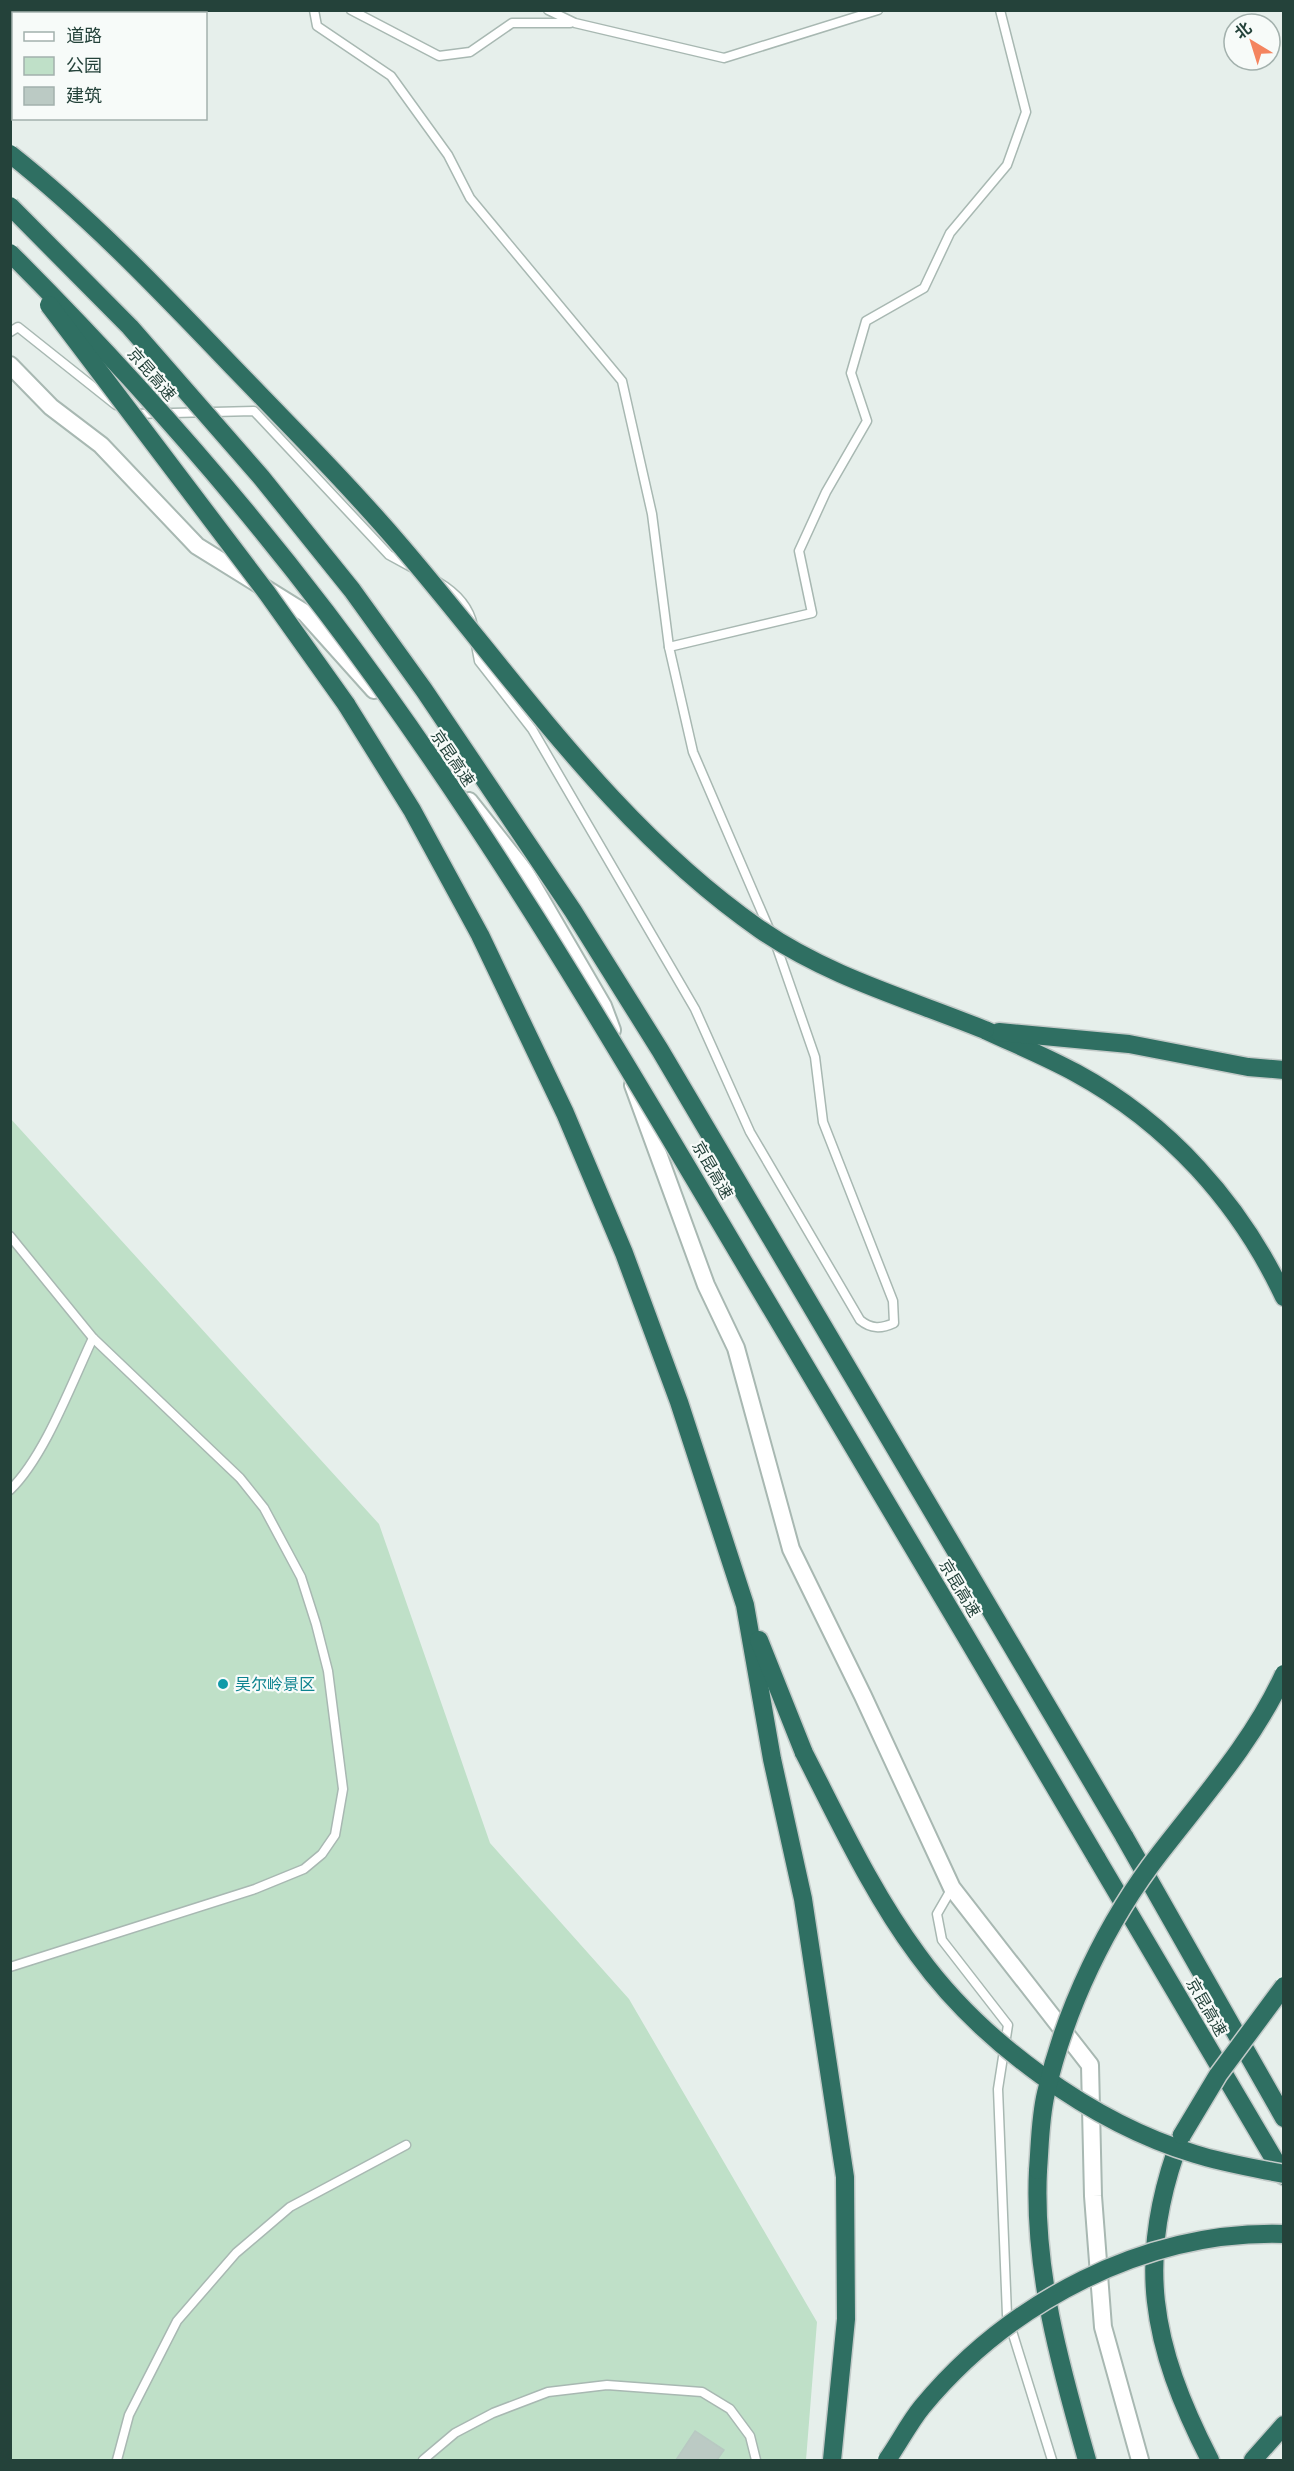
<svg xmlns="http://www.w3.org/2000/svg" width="1294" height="2471" viewBox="0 0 1294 2471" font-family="'Archivo Narrow','Noto Sans SC',sans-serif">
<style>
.park{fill:#bfe0c8}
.building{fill:#bbcac4;stroke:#b8c9c2;stroke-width:1.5}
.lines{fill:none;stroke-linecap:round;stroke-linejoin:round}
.lane-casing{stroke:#a8b8b2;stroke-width:11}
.street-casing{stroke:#a8b8b2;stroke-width:20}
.highway-casing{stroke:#c2cac8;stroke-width:21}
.lane{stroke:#fff;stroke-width:8}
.street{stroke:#fff;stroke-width:16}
.highway{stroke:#2f6f62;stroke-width:18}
.highway-bridge-casing{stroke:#c2cac8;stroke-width:21;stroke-linecap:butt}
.highway-bridge{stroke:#2f6f62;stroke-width:18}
.culture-dot{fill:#0f9aa8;stroke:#f7fbf9;stroke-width:2}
.labels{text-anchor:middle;stroke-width:4.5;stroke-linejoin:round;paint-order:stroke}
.street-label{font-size:16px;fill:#24423a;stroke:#f7fbf9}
.culture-label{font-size:16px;fill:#0d838f;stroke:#f7fbf9;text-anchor:start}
</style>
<rect width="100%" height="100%" fill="#e6efeb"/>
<!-- park -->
<polygon class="park" points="10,1118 379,1524 490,1843 629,1999 817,2322 806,2460 11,2460"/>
<!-- building -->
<polygon class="building" points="695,2431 724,2450 717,2460 676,2460"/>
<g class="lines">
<defs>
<g id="lane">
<polyline points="314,10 317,26 391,76 448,155 470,198 622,381 652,514 669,647"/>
<polyline points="351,10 439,56 470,52 512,23 570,23"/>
<polyline points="548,10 575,23 724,58 878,10"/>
<polyline points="10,332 18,327 116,405"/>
<polyline points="132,414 254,411 389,555 411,567"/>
<path d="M438,582c17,10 31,24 35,44"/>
<path d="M476,645l3,16 53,68 163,280 55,123 110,188c11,9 21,9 34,3l-1,-22 -70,-179 -8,-65 -40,-115"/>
<polyline points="770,931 693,752 669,647 812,613 799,551 826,492 867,421 851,373 866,321 924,288 950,233 1007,165 1026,112 1000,10"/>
<polyline points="10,1236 93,1338 240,1478 264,1508 301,1577 316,1624 328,1671 343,1789 335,1835 322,1854 304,1869 255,1889 10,1967"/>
<path d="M10,1490c35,-34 62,-108 83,-152"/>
<polyline points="952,1888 937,1914 942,1940 1008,2025 998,2089 1007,2315 1052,2460"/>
<polyline points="117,2460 129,2415 177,2321 236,2253 290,2207 406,2145"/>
<polyline points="423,2460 455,2433 493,2413 548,2392 607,2385 702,2392 730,2409 750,2436 756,2460"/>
</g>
<g id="street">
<polyline points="10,365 51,407 101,445 197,546 305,613 374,690"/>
<polyline points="469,801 525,872 603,1006 612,1030"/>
<polyline points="633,1085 706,1285 736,1348 791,1549 863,1696 952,1888 1090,2065 1093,2196 1103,2327 1140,2460"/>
</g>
<g id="highway">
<polyline points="346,704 412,810 480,935 565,1113 624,1253 679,1402 745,1605 772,1759 803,1899 845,2177 846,2319 832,2460"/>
<path d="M985,1030c30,14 62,27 91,43 92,50 164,130 208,224"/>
<polyline points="999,1032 1129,1044 1248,1067 1284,1070"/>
<polyline points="759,1640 804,1753"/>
<polyline points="1124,1836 1284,2118"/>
<polyline points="1096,1857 1284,2176"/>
<path d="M1182,2135c-48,124 -31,210 28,325"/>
<path d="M1038,2170c-5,100 22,195 49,290"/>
<polyline points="1253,2460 1284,2425"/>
</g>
</defs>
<!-- lane casing -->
<use href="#lane" class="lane-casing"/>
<!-- street casing -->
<use href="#street" class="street-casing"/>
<!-- highway casing -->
<use href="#highway" class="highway-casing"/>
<!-- lane -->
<use href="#lane" class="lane"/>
<!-- street -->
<use href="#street" class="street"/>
<!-- highway -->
<use href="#highway" class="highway"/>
<defs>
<g id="highway-bridge">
<path d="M10,154c80,63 152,139 222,212 57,59 116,118 169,180 114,133 214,283 360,384 68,47 148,69 224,100"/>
<polyline points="10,206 130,327 261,477 352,590 424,690 573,911 660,1050 1124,1836"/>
<path d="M10,253c113,113 220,233 316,359 156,205 286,428 417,649 118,198 236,397 353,596"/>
<polyline points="49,305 267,593 346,704"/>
<path d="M804,1753c35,68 68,140 114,202 63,87 174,168 277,199 28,9 59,14 89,20"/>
<polyline points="1182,2135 1218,2075 1284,1986"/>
<path d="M1038,2170c2,-25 2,-52 8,-77 19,-84 61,-172 114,-240 44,-57 94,-113 124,-179"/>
<path d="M887,2460c12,-17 22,-37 35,-53 87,-105 223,-177 362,-173"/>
</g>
</defs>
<!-- highway-bridge casing -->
<use href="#highway-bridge" class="highway-bridge-casing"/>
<!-- highway-bridge -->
<use href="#highway-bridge" class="highway-bridge"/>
</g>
<!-- markers -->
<circle class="culture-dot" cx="223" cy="1684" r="6"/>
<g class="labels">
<!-- street labels -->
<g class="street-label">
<text transform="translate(152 374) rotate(49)" y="6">京昆高速</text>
<text transform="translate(453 758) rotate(56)" y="6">京昆高速</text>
<text transform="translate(713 1170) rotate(60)" y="6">京昆高速</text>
<text transform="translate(960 1588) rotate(59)" y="6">京昆高速</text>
<text transform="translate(1207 2007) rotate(60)" y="6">京昆高速</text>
</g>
<!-- culture labels -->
<g class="culture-label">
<text x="235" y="1690">吴尔岭景区</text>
</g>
</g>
<!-- border -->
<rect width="1294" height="2471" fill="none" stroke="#24423a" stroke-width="24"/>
<!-- legend -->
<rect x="12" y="12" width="195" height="108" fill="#f7fbf9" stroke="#a3b1ad" stroke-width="1.5"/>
<rect x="24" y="32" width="30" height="9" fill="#ffffff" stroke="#a3b1ad" stroke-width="1.5"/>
<text x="66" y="42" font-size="18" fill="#24423a">道路</text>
<rect x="24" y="57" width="30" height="18" fill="#bfe0c8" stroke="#a3b1ad" stroke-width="1.5"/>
<text x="66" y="72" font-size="18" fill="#24423a">公园</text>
<rect x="24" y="87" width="30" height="18" fill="#bbcac4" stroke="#a3b1ad" stroke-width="1.5"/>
<text x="66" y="102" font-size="18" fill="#24423a">建筑</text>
<!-- north arrow -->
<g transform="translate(1252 42) rotate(322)"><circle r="28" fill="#f7fbf9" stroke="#a3b1ad" stroke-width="1.5"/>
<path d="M0-4.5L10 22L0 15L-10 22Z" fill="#f4845f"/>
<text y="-9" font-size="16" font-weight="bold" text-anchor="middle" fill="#24423a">北</text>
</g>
</svg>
